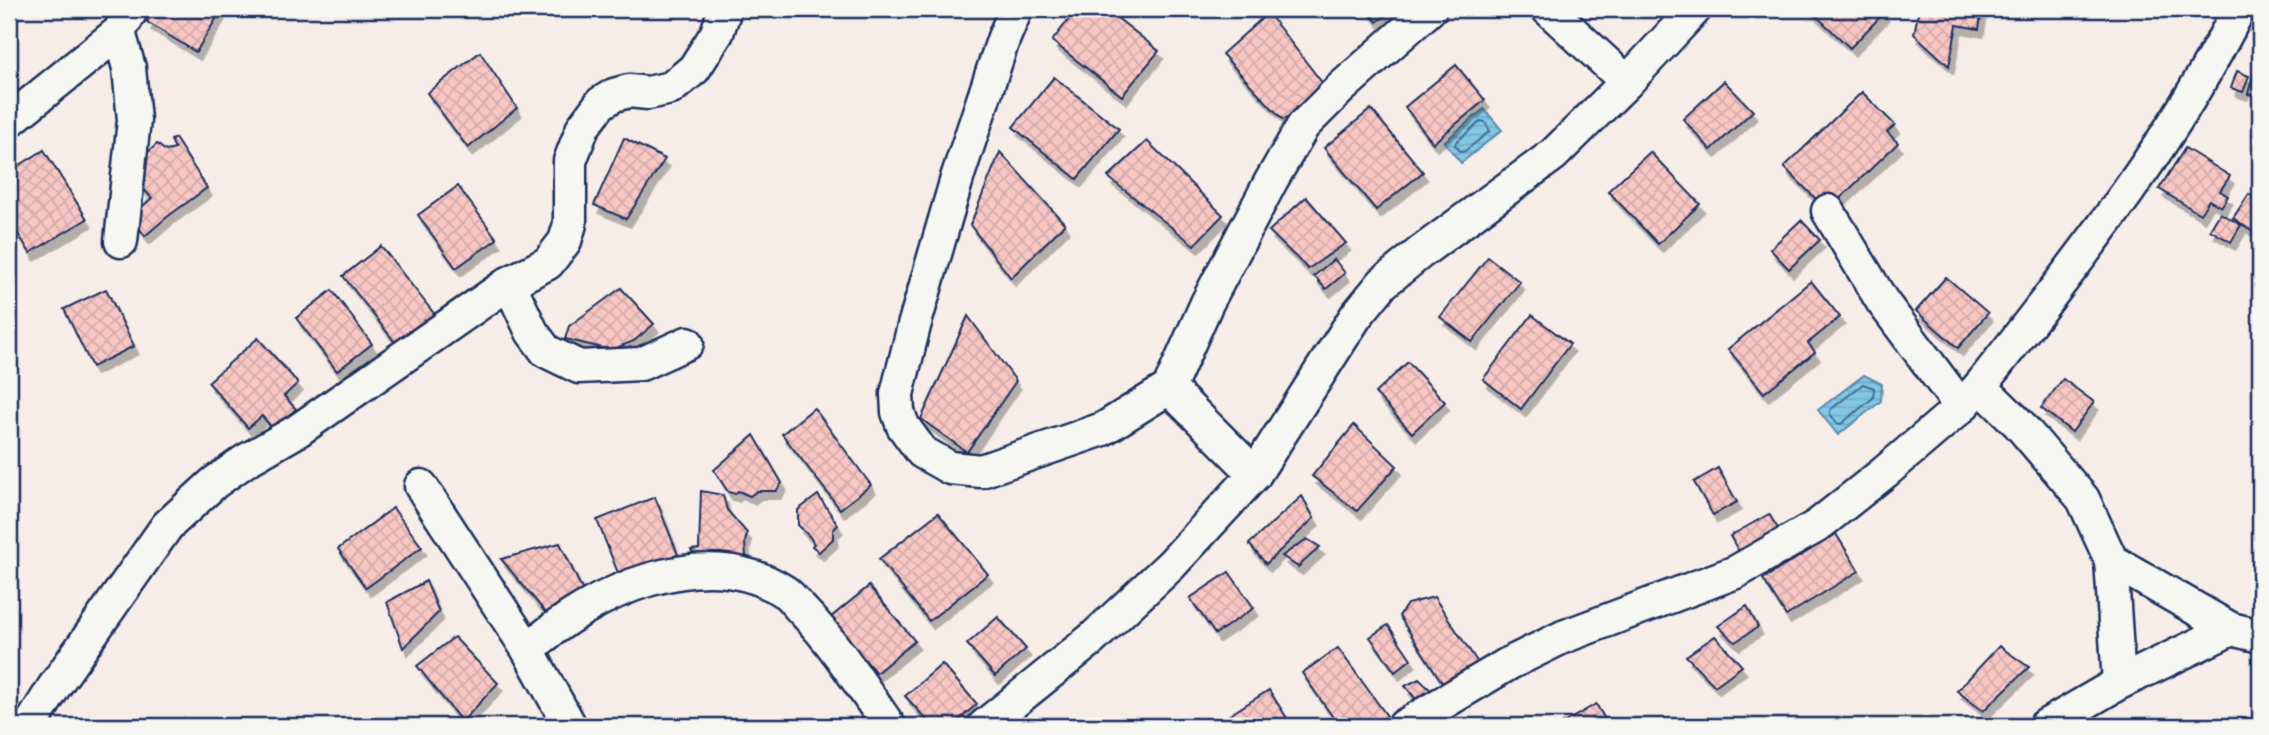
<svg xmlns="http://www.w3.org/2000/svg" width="2269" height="735" viewBox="0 0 2269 735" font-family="Dekko,sans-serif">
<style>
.water{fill:url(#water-rules);stroke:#5a8aaf;stroke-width:2}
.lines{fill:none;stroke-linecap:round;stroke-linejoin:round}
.shore{stroke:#456c94;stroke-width:2}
.building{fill:url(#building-cross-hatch);stroke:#1b2f5e;stroke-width:2;filter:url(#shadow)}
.minor-casing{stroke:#1b2f5e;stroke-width:37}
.minor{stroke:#f6f6f2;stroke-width:32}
</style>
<defs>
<pattern id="water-rules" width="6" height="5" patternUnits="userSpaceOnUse" patternTransform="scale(1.75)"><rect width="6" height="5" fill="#84c7e5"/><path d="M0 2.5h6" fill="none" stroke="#71abc7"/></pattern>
<pattern id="building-cross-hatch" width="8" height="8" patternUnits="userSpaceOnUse" patternTransform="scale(1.75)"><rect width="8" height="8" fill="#f8c7c4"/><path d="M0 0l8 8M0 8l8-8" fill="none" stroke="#d4abab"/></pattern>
<filter id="shadow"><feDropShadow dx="4.5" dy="8" stdDeviation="0" flood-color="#0004"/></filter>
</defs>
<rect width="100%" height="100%" fill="#f6ede9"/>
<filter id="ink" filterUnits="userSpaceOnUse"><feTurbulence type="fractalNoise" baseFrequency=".0143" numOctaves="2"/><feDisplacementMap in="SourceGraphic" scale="14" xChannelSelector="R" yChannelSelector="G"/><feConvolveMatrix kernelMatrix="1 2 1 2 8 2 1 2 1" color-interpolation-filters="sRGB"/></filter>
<g filter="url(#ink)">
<!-- water -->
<g class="water">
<polygon points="1484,109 1502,130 1461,163 1444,142"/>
<polygon points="1864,375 1882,384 1881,401 1838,435 1818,410"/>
</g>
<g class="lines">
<!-- shore -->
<g class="shore">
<polygon points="1481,121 1485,122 1490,131 1465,151 1461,152 1455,145 1456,142"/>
<polygon points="1863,384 1874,388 1873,398 1841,424 1837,423 1830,414 1830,410"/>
</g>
</g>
<!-- building -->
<g class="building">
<polygon points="155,9 222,9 196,52 147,22"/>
<polygon points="1077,9 1106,9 1159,51 1122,96 1052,41"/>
<polygon points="1366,9 1394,9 1377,22"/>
<polygon points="1809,9 1880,9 1884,13 1850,48"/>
<polygon points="1919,9 1982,9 1979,29 1957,25 1949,66 1914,34"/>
<polygon points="1268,13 1327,89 1283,120 1222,54"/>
<polygon points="480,52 517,108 468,148 427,93"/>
<polygon points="1456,65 1485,100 1433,143 1405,107"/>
<polygon points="2237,71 2249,76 2243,92 2231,88"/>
<polygon points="2253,75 2260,77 2260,97 2248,94"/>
<polygon points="1054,77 1119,129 1077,179 1013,127"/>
<polygon points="1724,81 1753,111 1711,150 1683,119"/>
<polygon points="1862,92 1895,125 1887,132 1898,143 1833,205 1824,195 1818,201 1784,167"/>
<polygon points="1371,109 1423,172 1376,210 1324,148"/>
<polygon points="175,138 207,188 167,217 145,236 131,216 152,198 137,182 137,162 157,144 166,151 175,149 171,140"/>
<polygon points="624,138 665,159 626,219 594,205"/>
<polygon points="1147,141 1223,215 1194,245 1108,177"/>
<polygon points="2185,148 2230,176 2220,191 2228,196 2221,207 2209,200 2200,214 2159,189"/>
<polygon points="44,150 87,219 30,253 9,219 9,172"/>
<polygon points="1000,152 1065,224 1011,278 970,225"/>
<polygon points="1650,152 1700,204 1658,244 1608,191"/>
<polygon points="458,186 497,239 456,268 418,215"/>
<polygon points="2249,194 2260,202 2260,233 2253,232 2233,218"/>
<polygon points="1306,197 1346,243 1308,269 1269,231"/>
<polygon points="2220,213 2241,225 2231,242 2210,230"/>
<polygon points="1801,220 1820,240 1789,269 1770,249"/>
<polygon points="381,246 436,316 398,346 343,276"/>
<polygon points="1488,257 1520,282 1472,342 1440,317"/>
<polygon points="1334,259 1345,273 1326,289 1314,276"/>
<polygon points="1946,277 1988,313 1958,348 1916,311"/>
<polygon points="1811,281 1840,317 1808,343 1815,352 1764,393 1728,349"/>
<polygon points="621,288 654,324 634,341 611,350 565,339 569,326"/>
<polygon points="106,289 134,346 92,367 64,309"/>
<polygon points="332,290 372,344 337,371 296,318"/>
<polygon points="1532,315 1570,344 1521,409 1483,379"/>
<polygon points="968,316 1016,381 967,452 921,419"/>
<polygon points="258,338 298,383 284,396 296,409 273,429 262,416 248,428 208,382"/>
<polygon points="1408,362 1445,402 1412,433 1375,393"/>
<polygon points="2063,379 2094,402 2072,432 2041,408"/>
<polygon points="814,408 871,485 840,509 782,434"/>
<polygon points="1354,425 1397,466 1357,511 1312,476"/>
<polygon points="754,435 782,483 776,491 757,491 750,496 738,491 735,494 728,492 714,470"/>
<polygon points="1718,468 1737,502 1713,515 1694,482"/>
<polygon points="701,491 723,495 727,510 747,533 745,542 746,557 742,558 741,565 699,566 691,550 699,549"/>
<polygon points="818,495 838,525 833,530 833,539 819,552 812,546 814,544 810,537 798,525 798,510"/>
<polygon points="1302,496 1314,518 1266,564 1249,544"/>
<polygon points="655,497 678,555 620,578 597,520"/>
<polygon points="393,508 422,547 366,588 338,549"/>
<polygon points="938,513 988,574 929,621 879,559"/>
<polygon points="1769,514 1780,532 1741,555 1730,536"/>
<polygon points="1836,534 1859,571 1786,616 1763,579"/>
<polygon points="1307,539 1320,547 1298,567 1282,556"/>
<polygon points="560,543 588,602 551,619 501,559"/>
<polygon points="1229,572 1254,608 1215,634 1190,598"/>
<polygon points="426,581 439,612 403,648 387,602"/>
<polygon points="869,586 915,641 876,673 830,618"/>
<polygon points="1434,597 1478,663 1475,667 1469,667 1472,674 1445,687 1399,616 1407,604"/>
<polygon points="1747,606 1758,627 1735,642 1718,626"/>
<polygon points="998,617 1026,649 995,676 967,644"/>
<polygon points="1388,625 1411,659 1395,672 1370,637"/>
<polygon points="1715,636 1742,666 1715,686 1686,656"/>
<polygon points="454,637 498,683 462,722 417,666"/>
<polygon points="1999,646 2029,667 1983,711 1957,691"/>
<polygon points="1338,648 1387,716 1372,726 1339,726 1302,673"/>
<polygon points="942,664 977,704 952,726 932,726 905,696"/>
<polygon points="1419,679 1436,695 1425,710 1405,686"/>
<polygon points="1269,690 1292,726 1235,726 1228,716"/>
<polygon points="1596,704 1609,726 1558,726"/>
</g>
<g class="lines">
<defs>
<g id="minor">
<polyline points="1016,9 1003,40 958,175 914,326 897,394 898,412 903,426 922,452 950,468 981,471 1103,429 1169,388 1207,303 1271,181 1303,126 1341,88 1430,9"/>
<polyline points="1548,9 1627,82"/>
<polyline points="119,32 129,68 134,120 121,241"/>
<polyline points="9,121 119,32 132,9"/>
<polyline points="1828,211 1882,301 1961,407"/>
<polyline points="509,283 532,332 546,351 579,367 641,364 687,343"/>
<polyline points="1980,386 2019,424 2083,499 2111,560 2231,629 2260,636"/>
<polyline points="1169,388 1255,474"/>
<polyline points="421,486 528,650"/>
<polyline points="2111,560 2119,683"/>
<polyline points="30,726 54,687 167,526 214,483 245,461 297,431 509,283 548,263 565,241 570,224 570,161 583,127 601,103 614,95 629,91 648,93 671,88 694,69 717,33 725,9"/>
<path d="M570,726l-42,-76c62,-58 177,-111 257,-58 7,5 12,13 18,19 33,34 59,76 86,115"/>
<polyline points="984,726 1092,639 1171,565 1255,474 1356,316 1383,283 1421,252 1553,155 1627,82 1695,9"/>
<path d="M1404,726l104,-62 55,-27 173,-65 81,-46 68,-54 76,-65 19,-21c94,-120 191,-240 259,-377"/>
<polyline points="2045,726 2119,683 2231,629"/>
</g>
</defs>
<!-- minor casing -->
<use href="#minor" class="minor-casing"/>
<!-- minor -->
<use href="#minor" class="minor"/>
</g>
</g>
<!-- margin -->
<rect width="2269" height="735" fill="none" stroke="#f6f6f2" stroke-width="35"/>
<rect x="18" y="18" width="2234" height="700" fill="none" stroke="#1b2f5e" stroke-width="2.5" filter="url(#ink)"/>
</svg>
